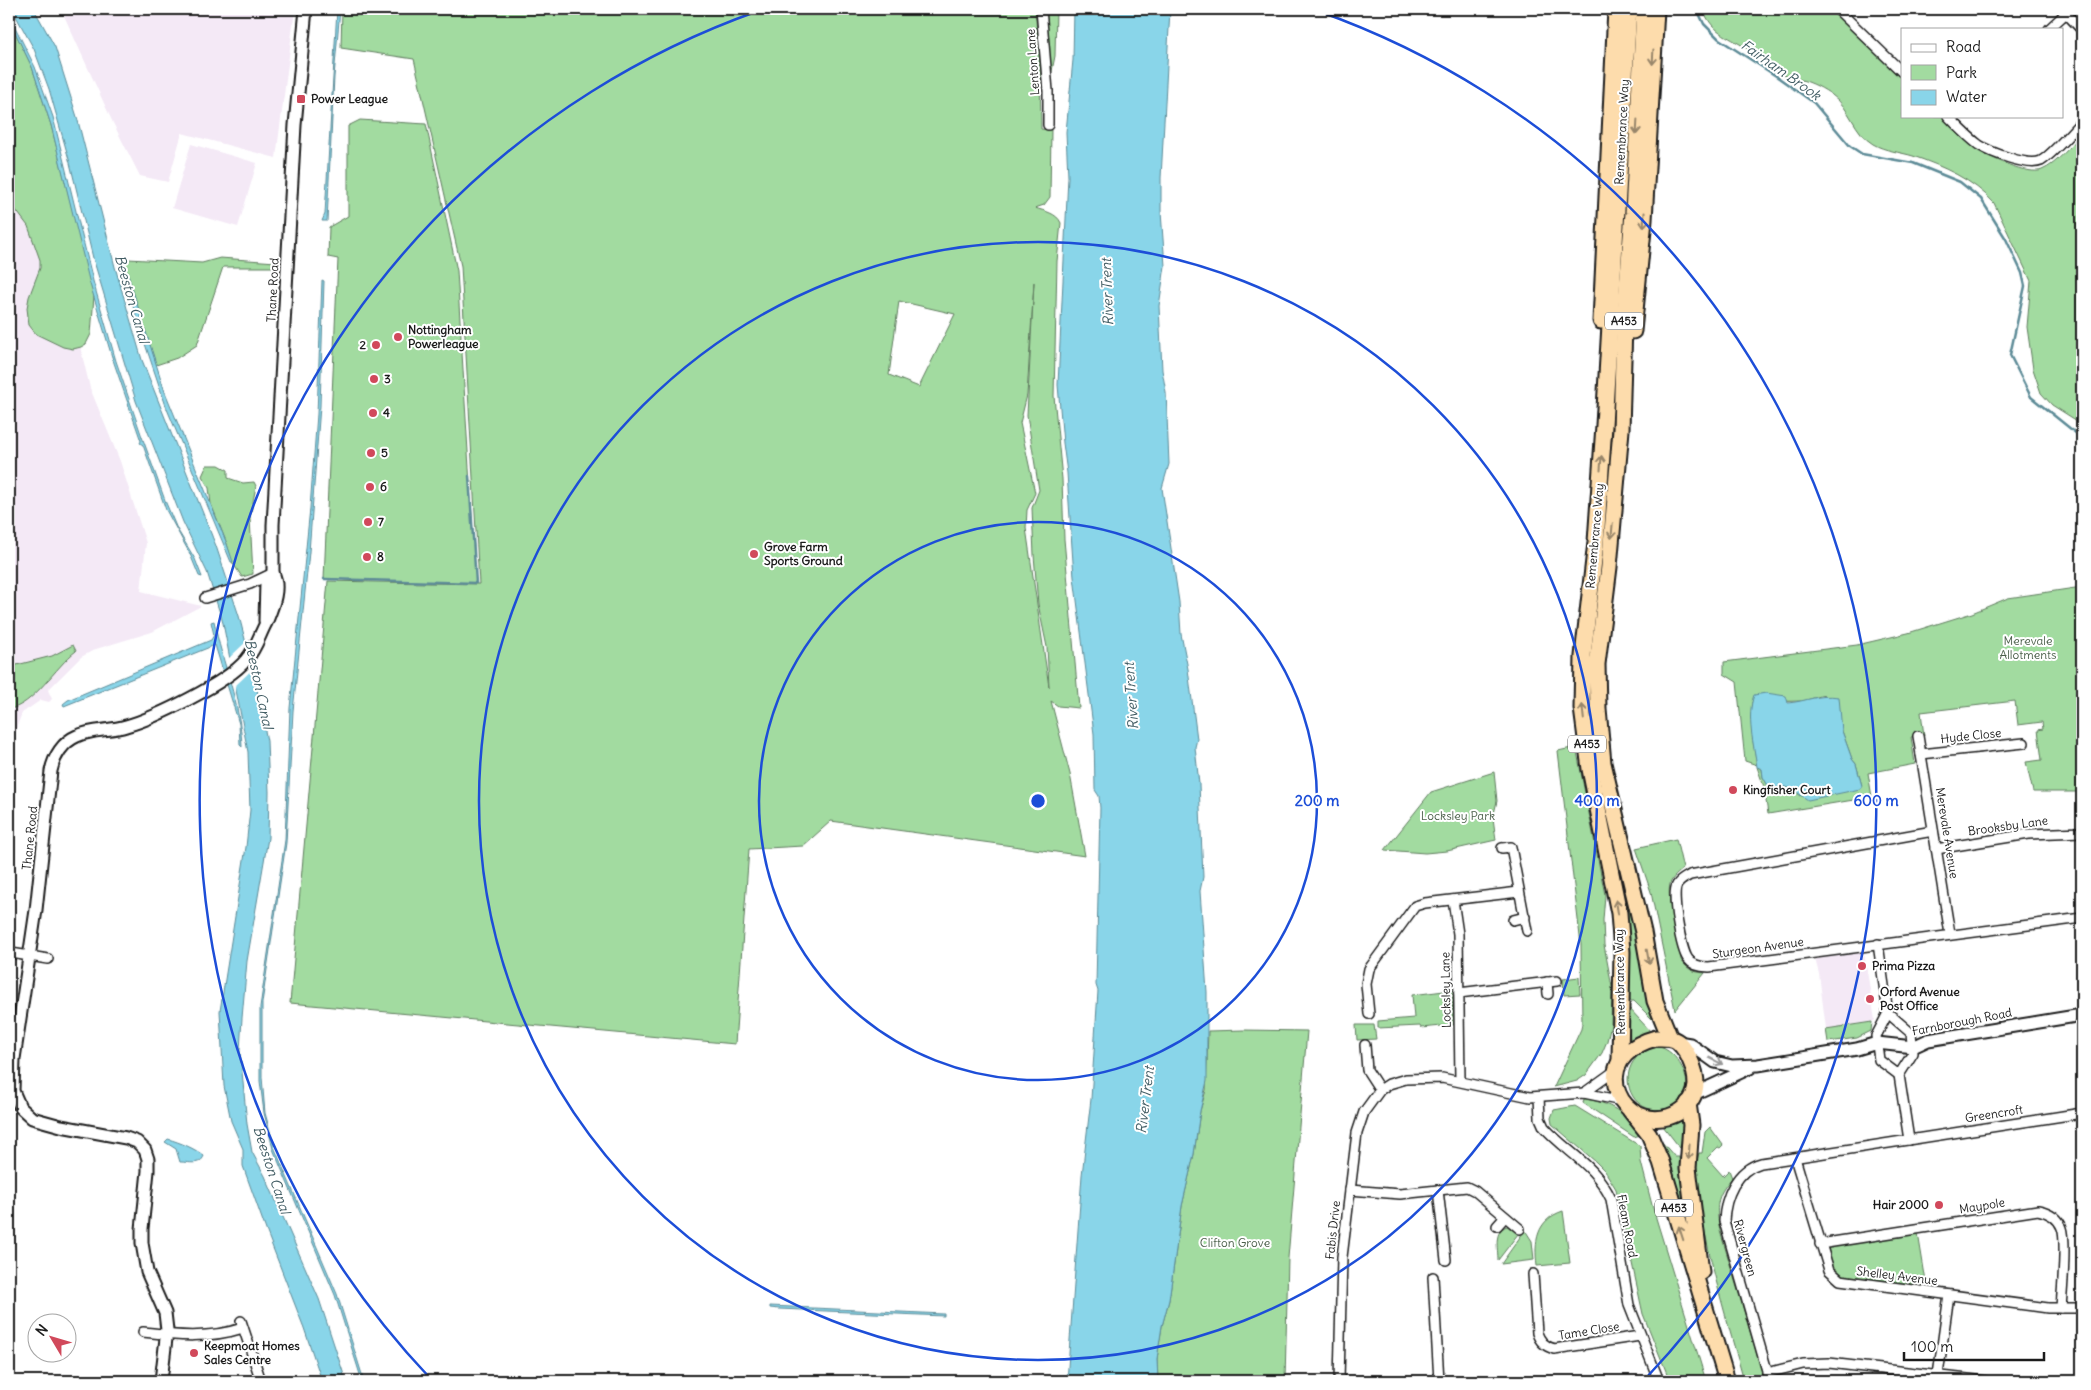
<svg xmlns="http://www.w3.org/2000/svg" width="2091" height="1390" viewBox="0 0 2091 1390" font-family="Delius,sans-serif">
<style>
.built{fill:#f4e9f6}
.green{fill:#a2dba0;stroke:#5f7c5e;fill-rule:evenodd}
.water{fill:#89d5e9;stroke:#5d8b97}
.pier{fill:#fff}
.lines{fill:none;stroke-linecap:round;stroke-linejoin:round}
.stream{stroke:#5d8b97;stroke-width:2.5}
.minor-casing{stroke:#1c1c1c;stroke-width:12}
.tertiary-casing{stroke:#1c1c1c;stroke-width:15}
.trunk-casing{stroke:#1c1c1c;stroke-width:19}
.minor{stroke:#fff;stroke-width:9}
.tertiary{stroke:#fff;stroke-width:11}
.trunk{stroke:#fddcac;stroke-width:15}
.oneway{stroke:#98866b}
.oneway2{stroke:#999}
.ring{fill:none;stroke:#1d4ed8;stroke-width:2.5}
.poi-dot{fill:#d1495b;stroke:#fff;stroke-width:2}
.labels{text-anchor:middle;stroke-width:4;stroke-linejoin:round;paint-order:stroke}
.shield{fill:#fff;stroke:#606060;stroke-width:1}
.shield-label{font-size:11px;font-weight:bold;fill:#1c1c1c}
.street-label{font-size:12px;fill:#1c1c1c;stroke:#fff}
.poi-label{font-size:12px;font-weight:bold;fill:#1c1c1c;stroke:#fff;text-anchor:start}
.park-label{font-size:12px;fill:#4b5f4a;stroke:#fff}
.water-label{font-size:14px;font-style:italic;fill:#425d64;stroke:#fff}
.centre{fill:#1d4ed8;stroke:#fff;stroke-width:2.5}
.ring-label{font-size:15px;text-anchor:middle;font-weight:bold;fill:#1d4ed8;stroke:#fff;stroke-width:4;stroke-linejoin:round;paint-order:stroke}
</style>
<rect width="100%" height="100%" fill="#fff"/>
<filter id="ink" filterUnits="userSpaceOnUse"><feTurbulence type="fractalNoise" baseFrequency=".02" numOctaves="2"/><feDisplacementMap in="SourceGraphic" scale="10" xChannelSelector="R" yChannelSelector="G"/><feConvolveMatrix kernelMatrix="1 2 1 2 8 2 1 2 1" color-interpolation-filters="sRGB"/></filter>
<g filter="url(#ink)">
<!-- built -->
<g class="built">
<polygon points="61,9 295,9 276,158 182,133 168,182 140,176 113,123"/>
<polygon points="191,144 257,163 238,227 172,208"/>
<polygon points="9,158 76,329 90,388 120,461 146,543 141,591 201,606 152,632 96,649 81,657 48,690 52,699 49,702 41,700 22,713 13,736 9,736"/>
<polygon points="1861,953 1864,953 1875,1020 1872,1022 1826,1029 1819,974 1815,959"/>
</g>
<!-- green -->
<g class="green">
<path d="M342,9h693l5,56 1,64 10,1 -1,67 -6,8 -9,3c9,3 22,5 26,15l-4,38 -3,135 8,83 2,60 15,169 -21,-2 -7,-5 19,73 15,82 -254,-35 -28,25 -54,3 -14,195 -445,-41 38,-422 151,3 -18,-318 -47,-207 -73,-11zM1034,282l-7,133 12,75 -7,18 2,47 4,49 9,43 2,40 -23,-159 1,-18 8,-17 -15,-70 7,-28zM899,301l56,13 -36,73 -30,-12z"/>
<polygon points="1045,9 1056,9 1055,56 1050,81"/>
<path d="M1703,9h128l71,68v39h41c11,11 22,23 34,33 11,8 52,27 65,21 15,-6 29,-25 40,-36v290l-30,-19 -11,-12 -8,-24 -6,-42 4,-46 -37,-78c-20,-23 -52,-37 -81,-47 -13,-4 -28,-5 -40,-12 -19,-11 -23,-37 -41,-49 -8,-6 -21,-13 -31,-15 -6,-2 -12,-2 -18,-5 -13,-6 -24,-19 -37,-27 -19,-13 -34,-15 -43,-39z"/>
<polygon points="9,20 32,67 51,125 94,296 91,334 86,344 81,347 73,349 63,347 36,334 29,325 27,308 29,297 40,268 40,260 28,226 9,201"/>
<polygon points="360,120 426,124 457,271 476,583 324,579 338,259 328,257 329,227 348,216 348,126"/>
<polygon points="220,258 276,262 276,267 223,267 197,345 177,358 156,365 124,263 128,259 202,263"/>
<polygon points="207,465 219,465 228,470 228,478 243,483 254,482 256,486 250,518 253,574 242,577 232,562 227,544 211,504 209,488 202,476"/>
<polygon points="1598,586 1600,587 1592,658 1629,899 1652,1019 1634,1001 1629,1001 1627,950 1604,819 1589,715 1589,671"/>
<path d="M2082,587v205h-49l-7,-30 16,-2 -4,-30 5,-1 -1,-7 -24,3 -3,-24 -94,11 3,24 -13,1 4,27 -47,9 4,24 -104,17 -4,-27 -7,-20 5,2 1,8 7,12c15,-3 19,-3 31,7l61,-10 -6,-22 -4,-5 -10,-28 -1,-9 -17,-27 -21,6 -51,1 1,39 4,24 -12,-4 -8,-79 -13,-8v-12l133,-17 51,-12 64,-20 36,-15z"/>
<path d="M73,645l3,6c-20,15 -43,55 -67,58v-42l43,-11z"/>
<polygon points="1576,747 1605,895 1603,920 1604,945 1612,987 1611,1024 1607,1041 1602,1053 1586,1075 1577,1081 1554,1087 1581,1029 1582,1023 1581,945 1558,751"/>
<polygon points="1494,772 1497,801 1493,818 1496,840 1447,851 1425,853 1385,850 1431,792"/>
<path d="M1676,839l7,30c-5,4 -11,9 -13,15 -4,14 8,59 11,76 7,10 12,12 24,13l-30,37 -24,-118 -15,-44z"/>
<polygon points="1579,977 1580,994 1564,995 1563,979"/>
<polygon points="1452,990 1453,1025 1421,1028 1420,1026 1378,1028 1378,1021 1414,1018 1412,995"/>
<polygon points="1629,1008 1651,1032 1630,1042"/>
<polygon points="1872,1022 1871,1031 1857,1038 1828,1042 1826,1029"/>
<polygon points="1356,1025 1374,1025 1376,1039 1357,1040"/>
<polygon points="1244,1030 1307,1031 1288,1258 1285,1381 1158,1381 1157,1359 1162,1326 1169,1300 1182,1206 1194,1154 1200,1111 1206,1090 1208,1031"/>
<path d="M1658,1047c19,2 36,35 26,51 -4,6 -13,10 -20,11 -41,8 -52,-55 -6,-62z"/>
<path d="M1584,1099c25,3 43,14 56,36l-6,2 -51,-34z"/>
<polygon points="1575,1106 1640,1146 1641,1162 1652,1205 1706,1381 1670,1381 1643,1314 1616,1189 1605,1171 1596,1162 1552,1124 1551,1118 1554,1110"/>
<polygon points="1685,1119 1680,1148 1663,1126 1676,1123"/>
<path d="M1710,1127l13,18 -3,3 -2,-1 -11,11 16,18 6,-6 3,8c-17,19 -16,29 -12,53l45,150h-21c-16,-58 -35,-117 -44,-177 -2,-17 -6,-37 -1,-51h3l3,-21z"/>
<polygon points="1661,1141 1675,1157 1679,1157 1683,1204"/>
<path d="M1563,1211l7,52 -33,3c-3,-24 -1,-46 26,-55z"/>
<path d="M1507,1226l11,8 -20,26c0,-12 -5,-29 9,-34z"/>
<polygon points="1525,1230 1532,1241 1534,1260 1501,1264"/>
<polygon points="1918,1233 1927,1288 1841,1276 1831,1266 1826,1247"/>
</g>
<!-- water -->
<g class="water">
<polygon points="12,9 34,9 55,47 77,117 115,267 142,360 216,546 239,616 254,674 267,741 269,792 268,838 247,961 242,1018 240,1051 247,1124 252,1152 265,1176 319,1299 346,1381 322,1381 304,1328 266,1230 243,1166 243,1149 231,1121 224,1086 220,1011 246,847 250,810 248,752 223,623 207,572 183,522 136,401 93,258 70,163 49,89 34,49"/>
<polygon points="337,9 340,9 334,77 327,221 322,221 325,214"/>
<polygon points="1074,9 1170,9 1161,178 1161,212 1165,266 1159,306 1162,370 1166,392 1169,464 1162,488 1179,602 1181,634 1188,669 1197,739 1195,747 1199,784 1203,877 1200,891 1207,992 1207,1081 1200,1111 1194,1154 1182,1206 1169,1300 1162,1326 1157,1359 1158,1381 1067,1381 1082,1175 1091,1099 1098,991 1096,985 1100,808 1099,796 1095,790 1094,734 1074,577 1067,473 1063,443 1058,385 1068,177 1066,132 1073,60"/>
<polygon points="9,15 35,67 53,117 93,281 116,361 141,434 166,503 177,529 195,559 202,577 199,576 190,554 166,510 143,445 140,443 141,441 112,357 90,284 51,125 32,67 9,20"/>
<polygon points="124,263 165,392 227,544 233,562 231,562 167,409 141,332 120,264"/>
<polygon points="322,280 324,281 320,406 309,552 293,711 286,843 262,1003 262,1077 265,1113 275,1149 337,1294 364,1381 362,1381 335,1295 273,1149 264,1113 260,1081 260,1007 285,840 290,708 310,508 317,414"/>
<path d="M214,621c8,42 27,83 28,126l-2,-2 -1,-21 -24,-79 -151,61 -1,-2 5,-4 143,-60 3,-5 -3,-13z"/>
<path d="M1766,693l20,3 2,7c20,-2 30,-9 51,-6l3,34 10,28 4,5 6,22 -2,3 -52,11c-17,-11 -17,-16 -38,-11l-7,-12 -1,-8 -5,-2c-3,-22 -11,-50 -3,-72z"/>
<path d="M168,1139c11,3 28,10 36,17 -4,10 -15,6 -24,6l-4,-13 -11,-7z"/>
<polygon points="770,1306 944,1314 944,1316 779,1309 770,1308"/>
</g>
<!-- pier -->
<polygon class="pier" points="248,640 255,667 234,687 228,659"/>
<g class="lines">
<!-- stream -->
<g class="stream">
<polyline points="1697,9 1704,24 1719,39 1776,76 1814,103 1850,146 1862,154 1913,163 1960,182 1981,199 2006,239 2022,273 2025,286 2010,355 2031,397 2082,438"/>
<polyline points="324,579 476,583 469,476"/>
</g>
<defs>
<g id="minor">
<polyline points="1041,9 1048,91 1048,125"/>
<polyline points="1837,9 1902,72"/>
<polyline points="2062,9 2082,30"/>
<polyline points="2049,29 2066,13"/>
<path d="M1948,116c10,10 20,21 31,29 11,7 49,22 62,16 11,-6 31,-30 41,-40"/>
<polyline points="205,598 250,584 273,573"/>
<polyline points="1918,736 1950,934"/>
<polyline points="1921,754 2024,743"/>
<path d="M1933,831l-243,44c-5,3 -10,5 -13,10 -6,9 4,65 11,74 5,7 13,8 21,8l373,-49"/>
<polyline points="1502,848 1511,847 1527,931"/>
<polyline points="1936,849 2029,834 2082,832"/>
<polyline points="1453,900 1458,934 1460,1080"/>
<polyline points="1513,920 1525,917"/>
<polyline points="1878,944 1888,1013 1876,1036 1879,1060 1899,1075"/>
<polyline points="11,953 48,959"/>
<polyline points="1547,982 1548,994"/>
<polyline points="1459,993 1557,981"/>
<polyline points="1888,1013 1911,1033 1913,1053 1899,1075 1909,1140"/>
<polyline points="1369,1014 1366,984 1369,969 1415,906 1425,903 1519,892"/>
<polyline points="1365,1045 1367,1070 1380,1090"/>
<polyline points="1584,1093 1616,1070"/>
<path d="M1539,1097l1,21 4,9c24,27 50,36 67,72l18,106 30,76"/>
<polyline points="1795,1158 1829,1270 1840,1280 2048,1308 2082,1308"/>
<polyline points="1350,1190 1400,1194 1467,1187 1475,1191 1520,1229"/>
<polyline points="1438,1190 1446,1260"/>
<polyline points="1497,1226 1505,1217"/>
<path d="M1820,1244l218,-34c10,2 20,7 24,18 5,13 0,64 -1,80"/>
<path d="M1533,1274l4,59c3,9 8,13 17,16l86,-13"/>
<polyline points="1433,1277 1439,1381"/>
<polyline points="241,1321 261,1381"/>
<path d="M143,1332c34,4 66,7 100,-4"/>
<polyline points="1767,1373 1803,1364 1829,1363 1985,1381"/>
<polyline points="1938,1375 1949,1295"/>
<polyline points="1339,1381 1342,1257 1357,1133 1364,1112 1380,1090 1389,1084 1406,1079 1442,1078 1530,1097 1584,1093 1622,1101"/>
<path d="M1770,1381l-46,-160c1,-24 12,-51 37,-58l321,-50"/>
</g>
<g id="tertiary">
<polyline points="265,621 266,583 273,573 273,525 295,125 306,9"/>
<polyline points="1678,1042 1690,1044 1715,1062 1732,1066 1758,1065 1857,1049 1877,1043 1913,1047 1928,1040 2082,1015"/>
<polyline points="1694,1094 1750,1068"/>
<path d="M161,1381l6,-51 -2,-17 -18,-41 -5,-29v-14l6,-58v-12l-3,-9 -8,-8 -11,-4 -65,-12 -29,-8 -12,-11 -7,-16 1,-32 22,-149 15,-139c3,-15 12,-29 26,-35 15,-7 33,-5 49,-10 29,-8 101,-43 120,-66 10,-11 13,-24 20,-37 6,-15 15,-34 7,-50"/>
</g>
<g id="trunk">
<polyline points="1644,9 1633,213 1624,324 1621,430 1609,567 1597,664 1598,709 1603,763 1643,932 1655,1001 1670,1038"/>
<polyline points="1601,321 1616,9"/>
<polyline points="1633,331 1644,220 1656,9"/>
<path d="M1656,1038c7,0 16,-1 22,4 11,10 21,34 17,49 -8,27 -41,35 -63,20 -8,-6 -14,-15 -16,-25 -5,-26 17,-42 40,-48z"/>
<polyline points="1620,1060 1622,952 1619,913 1590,769 1582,708 1583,656 1596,542 1604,425 1629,9"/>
<polyline points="1688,1103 1691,1125 1688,1168 1701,1272"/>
<polyline points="1630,1110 1649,1134 1661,1162 1727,1381"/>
</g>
</defs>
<!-- minor casing -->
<use href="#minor" class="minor-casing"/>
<!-- tertiary casing -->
<use href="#tertiary" class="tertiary-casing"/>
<!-- trunk casing -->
<use href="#trunk" class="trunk-casing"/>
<!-- minor -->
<use href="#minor" class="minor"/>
<!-- tertiary -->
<use href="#tertiary" class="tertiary"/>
<!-- trunk -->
<use href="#trunk" class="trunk"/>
</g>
<!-- one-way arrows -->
<defs><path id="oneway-shaft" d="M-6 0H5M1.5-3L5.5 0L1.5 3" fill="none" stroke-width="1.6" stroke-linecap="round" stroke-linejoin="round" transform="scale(1.25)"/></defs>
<g class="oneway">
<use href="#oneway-shaft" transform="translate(1653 57) rotate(93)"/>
<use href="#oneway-shaft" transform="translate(1637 127) rotate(93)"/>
<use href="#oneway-shaft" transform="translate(1644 220) rotate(94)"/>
<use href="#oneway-shaft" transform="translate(1601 463) rotate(-86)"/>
<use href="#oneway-shaft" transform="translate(1612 531) rotate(95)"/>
<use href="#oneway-shaft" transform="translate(1583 712) rotate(-96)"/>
<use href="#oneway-shaft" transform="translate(1617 907) rotate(-99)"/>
<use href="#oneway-shaft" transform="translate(1648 957) rotate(80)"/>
<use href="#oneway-shaft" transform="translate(1689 1152) rotate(94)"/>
<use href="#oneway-shaft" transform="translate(1681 1233) rotate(-108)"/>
</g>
<use class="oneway2" href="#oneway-shaft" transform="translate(1716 1061) rotate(27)"/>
</g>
<!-- distance rings -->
<g class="ring">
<circle cx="1038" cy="801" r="279"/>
<circle cx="1038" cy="801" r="559"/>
<path d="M430 1378A838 838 0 0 1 758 11M1318 11A838 838 0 0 1 1646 1378"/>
</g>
<!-- markers -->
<g class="poi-dot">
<rect x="296" y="94" width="10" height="10" rx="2.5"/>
<circle cx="398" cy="337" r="5"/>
<circle cx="376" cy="345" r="5"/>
<circle cx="374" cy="379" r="5"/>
<circle cx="373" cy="413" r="5"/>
<circle cx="371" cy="453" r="5"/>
<circle cx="370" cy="487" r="5"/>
<circle cx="368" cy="522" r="5"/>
<circle cx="754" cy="554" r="5"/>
<circle cx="367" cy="557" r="5"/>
<circle cx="1733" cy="790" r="5"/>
<circle cx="1862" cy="966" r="5"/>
<circle cx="1870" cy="999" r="5"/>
<circle cx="1939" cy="1205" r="5"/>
<circle cx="194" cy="1353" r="5"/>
</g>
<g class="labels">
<!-- shield labels -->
<g class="shield">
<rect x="1605" y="312.5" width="38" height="17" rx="4"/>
<rect x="1568" y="735.5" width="38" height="17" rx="4"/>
<rect x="1655" y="1199.5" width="38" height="17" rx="4"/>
</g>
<g class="shield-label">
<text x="1624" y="325">A453</text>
<text x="1587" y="748">A453</text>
<text x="1674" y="1212">A453</text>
</g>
<!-- street labels -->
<g class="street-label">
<text transform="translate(1033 62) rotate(-94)" y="4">Lenton Lane</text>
<text transform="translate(1622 132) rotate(-87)" y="4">Remembrance Way</text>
<text transform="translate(273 290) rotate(-87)" y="4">Thane Road</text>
<text transform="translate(1595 536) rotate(-85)" y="4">Remembrance Way</text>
<text transform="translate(1971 736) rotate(-6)" y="4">Hyde Close</text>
<text transform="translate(2008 826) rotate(-8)" y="4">Brooksby Lane</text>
<text transform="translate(1947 833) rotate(81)" y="4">Merevale Avenue</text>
<text transform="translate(30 838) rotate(-84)" y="4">Thane Road</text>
<text transform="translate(1758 948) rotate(-8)" y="4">Sturgeon Avenue</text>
<text transform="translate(1620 982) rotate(-91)" y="4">Remembrance Way</text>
<text transform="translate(1446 990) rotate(-91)" y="4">Locksley Lane</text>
<text transform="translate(1962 1022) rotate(-11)" y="4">Farnborough Road</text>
<text transform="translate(1994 1114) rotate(-9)" y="4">Greencroft</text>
<text transform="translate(1982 1206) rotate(-9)" y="4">Maypole</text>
<text transform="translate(1627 1226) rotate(79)" y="4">Fleam Road</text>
<text transform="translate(1333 1230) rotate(-84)" y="4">Fabis Drive</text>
<text transform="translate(1745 1248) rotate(75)" y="4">Rivergreen</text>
<text transform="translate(1897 1276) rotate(7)" y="4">Shelley Avenue</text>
<text transform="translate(1589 1331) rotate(-9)" y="4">Tame Close</text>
</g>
<!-- poi labels -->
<g class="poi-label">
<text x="311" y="103">Power League</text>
<text x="408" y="334">Nottingham<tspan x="408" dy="14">Powerleague</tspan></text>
<text x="366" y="349" text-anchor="end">2</text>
<text x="384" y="383">3</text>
<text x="383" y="417">4</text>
<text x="381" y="457">5</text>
<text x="380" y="491">6</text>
<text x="378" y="526">7</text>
<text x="764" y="551">Grove Farm<tspan x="764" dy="14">Sports Ground</tspan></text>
<text x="377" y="561">8</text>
<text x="1743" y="794">Kingfisher Court</text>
<text x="1872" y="970">Prima Pizza</text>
<text x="1880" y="996">Orford Avenue<tspan x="1880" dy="14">Post Office</tspan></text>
<text x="1929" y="1209" text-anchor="end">Hair 2000</text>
<text x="204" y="1350">Keepmoat Homes<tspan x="204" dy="14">Sales Centre</tspan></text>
</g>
<!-- park labels -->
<g class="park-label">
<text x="2028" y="645">Merevale<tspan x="2028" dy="14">Allotments</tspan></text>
<text x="1458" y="820">Locksley Park</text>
<text x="1235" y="1247">Clifton Grove</text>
</g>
<!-- water labels -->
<g class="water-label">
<text transform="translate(1781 70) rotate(35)" y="5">Fairham Brook</text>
<text transform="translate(1107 292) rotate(-92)" y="5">River Trent</text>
<text transform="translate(132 299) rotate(74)" y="5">Beeston Canal</text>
<text transform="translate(259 684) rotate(78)" y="5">Beeston Canal</text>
<text transform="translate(1131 696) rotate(-94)" y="5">River Trent</text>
<text transform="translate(1145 1100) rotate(-83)" y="5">River Trent</text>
<text transform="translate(272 1170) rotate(72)" y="5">Beeston Canal</text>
</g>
</g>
<circle cx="1038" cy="801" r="8" class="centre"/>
<g class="ring-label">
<text x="1317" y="806">200 m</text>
<text x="1597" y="806">400 m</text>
<text x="1876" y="806">600 m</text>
</g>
<!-- margin -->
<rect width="2091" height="1390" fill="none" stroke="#fff" stroke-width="30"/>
<rect x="15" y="15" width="2061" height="1360" fill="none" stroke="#1c1c1c" stroke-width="2" filter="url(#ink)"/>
<!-- legend -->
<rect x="1901" y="28" width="162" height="90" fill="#ffffff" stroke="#a4a4a4"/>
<rect x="1911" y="44" width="25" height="8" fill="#ffffff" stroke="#a4a4a4"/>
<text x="1946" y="52" font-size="15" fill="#1c1c1c">Road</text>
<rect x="1911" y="65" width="25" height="15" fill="#a2dba0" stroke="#a4a4a4"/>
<text x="1946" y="78" font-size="15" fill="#1c1c1c">Park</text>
<rect x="1911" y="90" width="25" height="15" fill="#89d5e9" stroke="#a4a4a4"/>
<text x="1946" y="102" font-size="15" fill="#1c1c1c">Water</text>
<!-- north arrow -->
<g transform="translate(52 1338) rotate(308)"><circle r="24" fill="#ffffff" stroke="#a4a4a4"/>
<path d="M0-4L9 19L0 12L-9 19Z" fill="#d1495b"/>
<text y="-8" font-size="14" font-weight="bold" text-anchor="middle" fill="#1c1c1c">N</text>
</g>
<!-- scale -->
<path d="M1904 1352v8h140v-8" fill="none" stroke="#1c1c1c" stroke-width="2.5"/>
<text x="1911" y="1352" font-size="15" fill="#1c1c1c" stroke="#ffffff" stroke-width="4" paint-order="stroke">100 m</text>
</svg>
